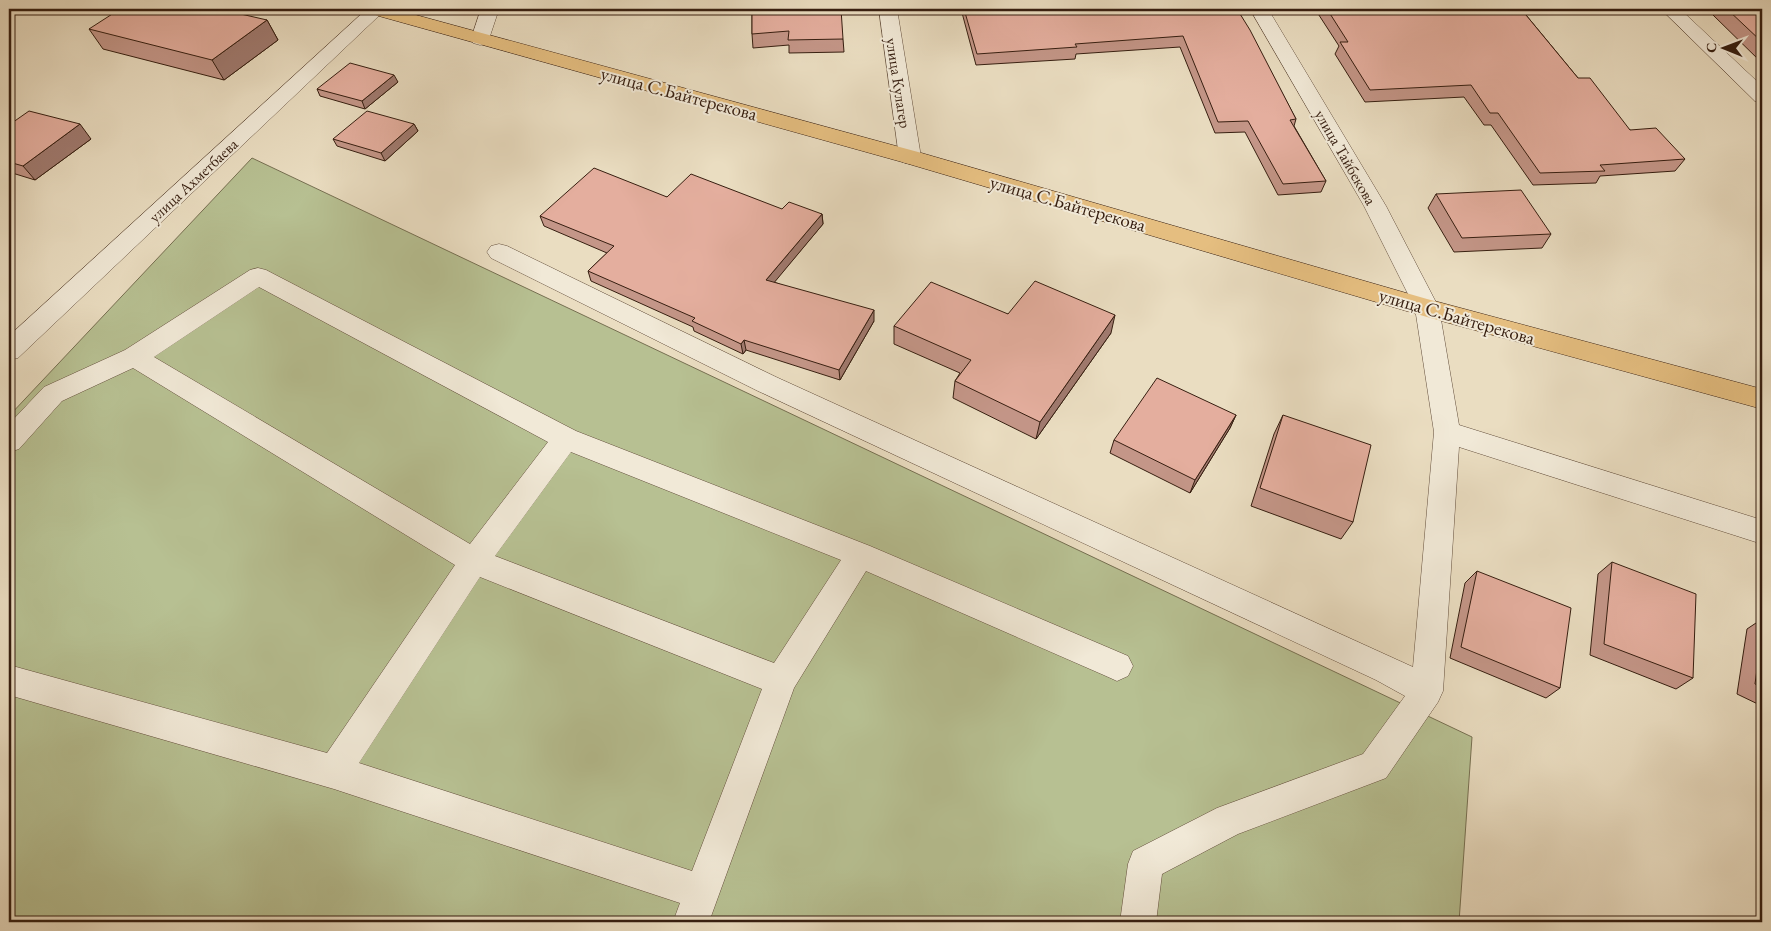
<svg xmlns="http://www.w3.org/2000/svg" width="1771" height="931" viewBox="0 0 1771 931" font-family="'EB Garamond',serif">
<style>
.green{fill:#b7c092;stroke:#766f51}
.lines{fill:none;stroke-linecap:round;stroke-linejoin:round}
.minor-casing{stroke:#634e3c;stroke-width:1}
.major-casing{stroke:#361e10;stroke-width:1}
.minor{fill:#f1e9d7;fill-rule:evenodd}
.major{fill:#e5be80;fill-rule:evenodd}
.wall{fill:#c49688;stroke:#361e10}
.shaded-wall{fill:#a07a6f;stroke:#361e10}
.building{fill:#e4ae9e;stroke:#361e10}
.labels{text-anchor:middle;stroke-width:4;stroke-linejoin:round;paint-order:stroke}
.far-street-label{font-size:16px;fill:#361e10;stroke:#f1e9d7}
.street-label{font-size:19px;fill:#361e10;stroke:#f1e9d7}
</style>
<rect width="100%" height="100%" fill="#eaddc1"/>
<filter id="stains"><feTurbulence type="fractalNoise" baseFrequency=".004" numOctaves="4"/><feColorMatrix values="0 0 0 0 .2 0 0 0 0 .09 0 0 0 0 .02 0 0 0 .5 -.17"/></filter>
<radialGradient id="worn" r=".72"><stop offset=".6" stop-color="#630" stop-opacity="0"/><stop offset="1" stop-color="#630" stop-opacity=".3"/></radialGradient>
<!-- green -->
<polygon class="green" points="252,158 1472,737 1459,922 9,922 9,416"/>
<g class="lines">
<defs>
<g id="minor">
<polygon points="367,9 385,10 18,358 9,360 9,336"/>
<polygon points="481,9 499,9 489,39 487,43 480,45 473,43 471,39"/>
<polygon points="879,9 897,9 921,157 918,162 910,164 902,162 899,157"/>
<polygon points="1250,9 1268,9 1386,206 1439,308 1459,425 1762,520 1762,544 1459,447 1443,691 1438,702 1386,778 1238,834 1162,874 1156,922 1120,922 1128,864 1133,851 1217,808 1363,754 1405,696 1376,680 758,391 491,258 487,252 491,246 499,244 507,246 776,377 1413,667 1434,432 1415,308 1364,206"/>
<polygon points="1661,9 1680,9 1762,86 1762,103 1755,101"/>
<path d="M258,268l8,2 310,161 294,115 258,110 5,10 -5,10 -11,5 -11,-5 -240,-105 -72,117 -85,234h-36l7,-19 -346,-114 -325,-94v-30l318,88 128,-188 -322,-197 -71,33 -43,48 -10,3v-28l35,-37 81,-37 125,-80zM259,287l289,155 -78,102 -316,-187zM571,452l270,108 -67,103 -279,-107zM480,577l282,112 -70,182 -333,-108z"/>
</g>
<polygon id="major" points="365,9 394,9 918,152 1427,299 1762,389 1762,409 1427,317 902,162 368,13"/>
</defs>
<!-- minor casing -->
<use href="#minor" class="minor-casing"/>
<!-- major casing -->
<use href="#major" class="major-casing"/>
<!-- minor -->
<use href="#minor" class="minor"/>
<!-- major -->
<use href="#major" class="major"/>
</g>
<!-- wall -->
<g class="wall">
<polygon points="752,9 843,39 844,52 789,53 789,45 753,48 752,34"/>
<polygon points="961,9 1237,9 1296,119 1294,126 1326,181 1321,192 1278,195 1245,132 1215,133 1180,47 1076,54 1075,59 976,65"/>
<polygon points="1315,9 1521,9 1578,78 1630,130 1685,159 1675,171 1600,176 1596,183 1533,185 1491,125 1484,125 1464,97 1365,102 1335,54 1339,46"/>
<polygon points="1718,9 1762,9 1762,63 1713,15"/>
<polygon points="267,20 278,40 224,80 103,49 89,29"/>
<polygon points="398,82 365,109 320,96 317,89"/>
<polygon points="414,124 418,131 385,161 337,146 333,139"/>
<polygon points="9,125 91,139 35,180 9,172"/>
<polygon points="1436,194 1551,234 1542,248 1454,252 1428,208"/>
<polygon points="667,197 822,214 823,224 774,282 874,321 840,380 746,350 743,354 694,331 693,327 591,281 588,271 607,253 544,226 540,216"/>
<polygon points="1008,314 1111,333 1036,439 953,398 955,381 960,373 894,344 894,326"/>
<polygon points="1236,415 1230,428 1190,493 1110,453 1114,440"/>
<polygon points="1283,415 1353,522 1341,539 1251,506 1274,434"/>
<polygon points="1612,562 1693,678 1676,689 1590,655 1598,574"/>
<polygon points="1477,571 1560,688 1546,698 1450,658 1465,583"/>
<polygon points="1762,619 1762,706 1737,694 1747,629"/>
</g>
<!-- shaded-wall -->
<g class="shaded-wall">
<polygon points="267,20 278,40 224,80 212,60"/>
<polygon points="394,75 398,82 365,109 362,101"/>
<polygon points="80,124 91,139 35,180 23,166"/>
<polygon points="414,124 418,131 385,161 381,153"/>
<polygon points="822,214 823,224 768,290 766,280"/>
<polygon points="874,310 874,321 840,380 839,370"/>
<polygon points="1115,315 1111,333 1036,439 1040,422"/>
<polygon points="744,340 746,350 743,354 741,344"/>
<polygon points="1236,415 1230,428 1190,493 1195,480"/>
</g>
<!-- building -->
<g class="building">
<polygon points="120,9 219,9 267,20 212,60 89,29"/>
<polygon points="752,9 841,9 843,39 788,40 789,31 752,34"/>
<polygon points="964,9 1237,9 1250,30 1296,119 1290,120 1326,181 1283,184 1248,121 1218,122 1183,36 1075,44 1077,47 977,54"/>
<polygon points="1327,9 1521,9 1578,78 1590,78 1630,130 1656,128 1685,159 1600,165 1605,171 1540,173 1498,113 1490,113 1471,85 1370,90 1340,42 1348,42"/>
<polygon points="1727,9 1762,9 1762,42"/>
<polygon points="350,63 394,75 362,101 317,89"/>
<polygon points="29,111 80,124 23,166 9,162 9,125"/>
<polygon points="367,111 414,124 381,153 333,139"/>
<polygon points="594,168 667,197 691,174 782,209 789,202 822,214 766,280 874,310 839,370 744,340 741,344 692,321 695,318 588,271 614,246 540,216"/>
<polygon points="1521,190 1551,234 1462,238 1436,194"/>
<polygon points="1035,281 1115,315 1040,422 955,381 971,360 894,326 931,282 1008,314"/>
<polygon points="1157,378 1236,415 1195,480 1114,440"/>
<polygon points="1283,415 1371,445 1353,522 1260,488"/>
<polygon points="1612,562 1696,594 1693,678 1604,644"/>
<polygon points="1477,571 1571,608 1560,688 1461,647"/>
<polygon points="1762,632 1762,687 1755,684"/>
</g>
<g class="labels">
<!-- far-street labels -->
<g class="far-street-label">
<text transform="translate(899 83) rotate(81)" y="6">улица Кулагер</text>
<text transform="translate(1346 157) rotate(60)" y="6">улица Тайбекова</text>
<text transform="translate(193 180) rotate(-43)" y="6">улица Ахметбаева</text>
</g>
<!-- street labels -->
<g class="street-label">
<text transform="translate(679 93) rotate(15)" y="7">улица С.Байтерекова</text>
<text transform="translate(1068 203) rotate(16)" y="7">улица С.Байтерекова</text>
<text transform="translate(1457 316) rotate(16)" y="7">улица С.Байтерекова</text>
</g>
</g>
<!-- margin -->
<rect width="1771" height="931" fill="none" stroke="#eaddc1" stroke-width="30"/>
<rect x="10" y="10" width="1751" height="911" fill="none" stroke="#361e10" stroke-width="2.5"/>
<rect x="15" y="15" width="1741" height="901" fill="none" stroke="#361e10"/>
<!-- north arrow -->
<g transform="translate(1724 48) rotate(271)" stroke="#f1e9d7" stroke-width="4" paint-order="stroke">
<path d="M0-4L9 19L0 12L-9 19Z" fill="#361e10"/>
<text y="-8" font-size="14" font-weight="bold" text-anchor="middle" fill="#361e10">С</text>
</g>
<rect width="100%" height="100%" filter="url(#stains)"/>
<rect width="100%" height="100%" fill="url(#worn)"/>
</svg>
